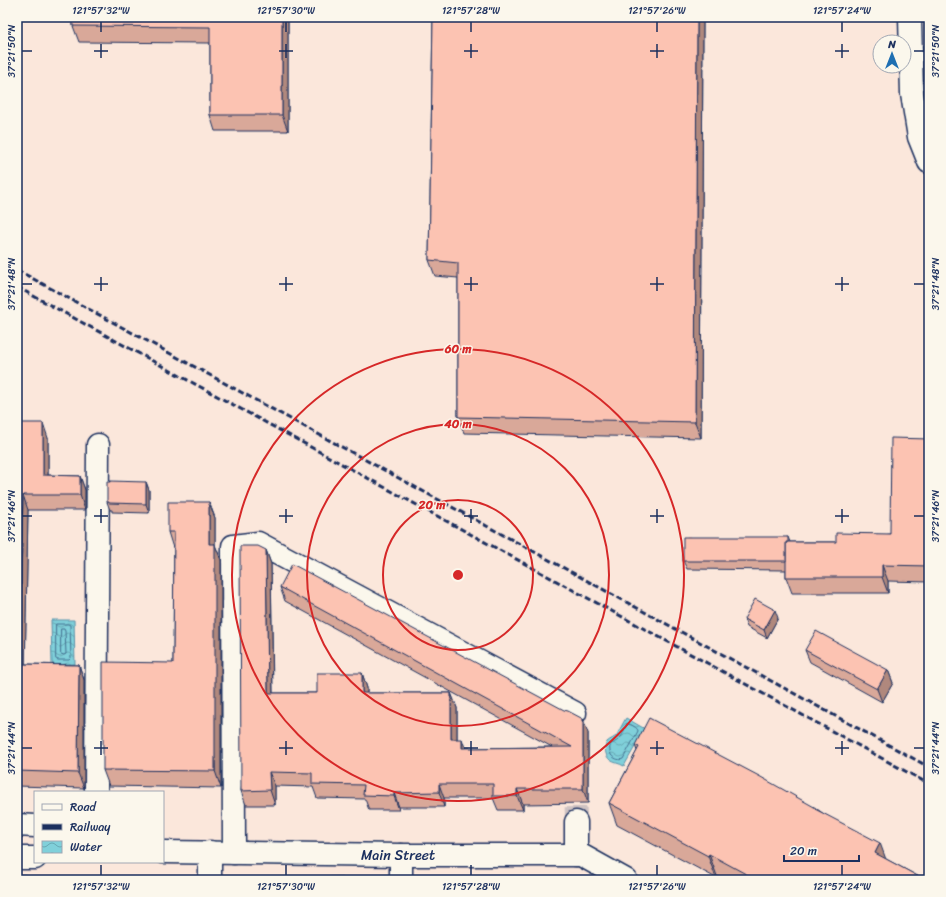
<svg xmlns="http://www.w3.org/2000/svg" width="946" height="897" viewBox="0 0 946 897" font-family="Sriracha,sans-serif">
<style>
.water{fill:url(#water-waves);stroke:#5890a8}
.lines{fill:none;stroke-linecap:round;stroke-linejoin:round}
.shore{stroke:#436f90;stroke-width:1}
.minor-tunnel{stroke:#cec2c2;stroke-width:22;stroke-dasharray:22 11;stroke-linecap:butt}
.minor-casing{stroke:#1b2f5e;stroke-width:25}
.minor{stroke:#fbf7ec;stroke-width:22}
.rail{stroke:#1b2f5e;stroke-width:3;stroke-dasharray:6 3;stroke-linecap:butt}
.wall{fill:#d9a899;stroke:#1b2f5e}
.shaded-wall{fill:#b0887d;stroke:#1b2f5e}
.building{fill:#fcc3b2;stroke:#1b2f5e}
.ticks{fill:none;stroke:#1b2f5e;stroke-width:1.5}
.ring{fill:none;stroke:#d62828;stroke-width:2}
.labels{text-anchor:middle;stroke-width:3;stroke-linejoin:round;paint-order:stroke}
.street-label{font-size:14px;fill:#1b2f5e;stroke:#fbf7ec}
.centre{fill:#d62828;stroke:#fbf7ec;stroke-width:2}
.ring-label{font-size:12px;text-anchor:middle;font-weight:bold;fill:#d62828;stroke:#fbf7ec;stroke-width:3;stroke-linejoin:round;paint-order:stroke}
.neatline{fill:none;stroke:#1b2f5e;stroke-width:1.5}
.ticks-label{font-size:10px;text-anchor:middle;fill:#1b2f5e}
</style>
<defs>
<pattern id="water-waves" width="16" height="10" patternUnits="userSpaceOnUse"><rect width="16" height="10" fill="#80d0da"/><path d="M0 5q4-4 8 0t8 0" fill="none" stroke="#68a9b4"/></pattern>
</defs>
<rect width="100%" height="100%" fill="#fbe7db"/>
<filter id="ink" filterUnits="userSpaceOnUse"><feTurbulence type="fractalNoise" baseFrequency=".025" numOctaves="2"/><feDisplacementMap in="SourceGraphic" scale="8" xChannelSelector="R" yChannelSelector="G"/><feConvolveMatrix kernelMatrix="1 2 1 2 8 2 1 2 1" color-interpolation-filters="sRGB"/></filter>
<g filter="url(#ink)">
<!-- water -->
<g class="water">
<polygon points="51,620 74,620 75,664 52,665"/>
<path d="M626,718l19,11 -21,37c-5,-3 -10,-3 -14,-6 -5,-4 -6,-13 -3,-18 3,-3 8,-4 10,-7 3,-6 6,-12 9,-17z"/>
</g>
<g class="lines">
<!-- shore -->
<g class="shore">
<polygon points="56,624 68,624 70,625 71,658 69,660 58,660 56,659"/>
<polygon points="61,629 64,629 65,631 66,654 64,655 61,654"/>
<path d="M627,724c4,0 11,4 11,7l-15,28c-5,2 -9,-1 -12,-4 -4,-13 2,-10 8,-16 4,-3 5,-10 8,-15z"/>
</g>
<!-- minor-tunnel -->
<polyline class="minor-tunnel" points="575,774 576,822"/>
<defs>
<g id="minor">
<polyline points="910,17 912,94 919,137 929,162"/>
<polyline points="96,792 98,445"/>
<polyline points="576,822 576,855"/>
<polyline points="17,825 35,826"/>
<polyline points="163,852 401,855 581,855 626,880"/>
<polyline points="234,853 233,546 258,543 575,713"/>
<polyline points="401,855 401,880"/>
<polyline points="17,858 35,858"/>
<polyline points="210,880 210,852"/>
</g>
</defs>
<!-- minor casing -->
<use href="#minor" class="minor-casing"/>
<!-- minor -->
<use href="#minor" class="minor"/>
<!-- rail -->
<g class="rail">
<polyline points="17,270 929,767"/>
<polyline points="17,287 929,784"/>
</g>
</g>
<!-- wall -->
<g class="wall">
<polygon points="73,17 288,17 288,131 215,131 210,115 210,43 79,42 73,26"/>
<polygon points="433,17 703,17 701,438 464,433 458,417 458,278 435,276 429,260"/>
<polygon points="17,423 48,438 48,475 80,476 85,490 85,510 28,510 25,664 79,665 84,680 84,788 17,786"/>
<polygon points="929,439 929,582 888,581 888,593 792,593 786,577 786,570 687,569 683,561 788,537 790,542 836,542 890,534"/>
<polygon points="146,482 149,490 149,513 112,512 112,510 110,510 107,502"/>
<polygon points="209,502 215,518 215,545 221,560 221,788 109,786 103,770 173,663 174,548 173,548 168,532"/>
<polygon points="266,550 271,564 273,693 317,693 362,673 367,688 367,693 451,693 457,708 457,739 465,748 552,747 285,601 280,587 588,733 588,803 523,804 523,810 498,810 493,798 444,798 444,807 399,807 399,810 369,810 365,799 317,798 313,787 275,786 275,805 246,805 241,791"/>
<polygon points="778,618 767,638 747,627 744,619"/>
<polygon points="805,650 888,670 893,683 882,702 810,662"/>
<polygon points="635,745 817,809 886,859 925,880 725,880 717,876 716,878 617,825 609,803 637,751"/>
</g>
<!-- shaded-wall -->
<g class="shaded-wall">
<polygon points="282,17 288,17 288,131 282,115"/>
<polygon points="697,17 703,17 701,438 695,422"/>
<polygon points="43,423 48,438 48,490 43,475"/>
<polygon points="80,476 85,490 85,510 80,495"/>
<polygon points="146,482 149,490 149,513 146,504"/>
<polygon points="23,495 28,510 25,679 19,664"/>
<polygon points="209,502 215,518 215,545 221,560 221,788 215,771 209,544"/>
<polygon points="266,550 271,564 273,707 268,693"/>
<polygon points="882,565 888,581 888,593 882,577"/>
<polygon points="775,610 778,618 767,638 764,630"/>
<polygon points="79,665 84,680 84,788 78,773"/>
<polygon points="888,670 893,683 882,702 877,689"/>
<polygon points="362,673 367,688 367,707 362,693"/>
<polygon points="451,693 457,708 457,753 451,739"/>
<polygon points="583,719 588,733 588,803 583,789"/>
<polygon points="462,739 467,753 462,748"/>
<polygon points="269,772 275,786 275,805 270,790"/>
<polygon points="439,784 444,798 444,807 439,792"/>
<polygon points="517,789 523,804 523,810 517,796"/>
<polygon points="394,793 399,807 399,810 394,796"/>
<polygon points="880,843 888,865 875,853"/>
<polygon points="709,854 717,876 716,878 708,856"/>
</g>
<!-- building -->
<g class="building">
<polygon points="73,17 282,17 282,115 210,115 210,27 73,26"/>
<polygon points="433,17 697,17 695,422 458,417 458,263 429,260"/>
<polygon points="17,423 43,423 43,475 80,476 80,495 23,495 19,664 79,665 78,773 17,771"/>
<polygon points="891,438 929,439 929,566 882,565 882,577 786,577 786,542 836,542 836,533 890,534"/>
<polygon points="110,481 146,482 146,504 109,503 109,502 107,502 107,482 110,482"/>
<polygon points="168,502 209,502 209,544 215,544 215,771 103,770 103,662 173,663 174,532 168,532"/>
<polygon points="683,537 788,537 788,542 786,542 786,561 683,561"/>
<polygon points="240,546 258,546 266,550 268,693 317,693 317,673 362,673 362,693 451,693 451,739 462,739 462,748 572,747 280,587 292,564 564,710 568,711 583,719 583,789 517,789 517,796 493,796 493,784 439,784 439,792 394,793 394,796 363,795 364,785 312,784 312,773 269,772 270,790 241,791"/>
<polygon points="755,599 775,610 764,630 744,619"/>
<polygon points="816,631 888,670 877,689 805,650"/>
<polygon points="649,718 759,776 816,808 815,809 880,843 875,853 925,880 757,880 709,854 708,856 609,803 639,747 635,745"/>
<rect x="17" y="875" width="9" height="5"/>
<polygon points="342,877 342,880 250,880 290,879 290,878"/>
</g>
</g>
<!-- ticks -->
<path class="ticks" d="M101,22v10M286,22v10M471,22v10M657,22v10M842,22v10M101,44v14M286,44v14M471,44v14M657,44v14M842,44v14M22,51h10M94,51h14M279,51h14M464,51h14M650,51h14M835,51h14M914,51h10M101,277v14M286,277v14M471,277v14M657,277v14M842,277v14M22,284h10M94,284h14M279,284h14M464,284h14M650,284h14M835,284h14M914,284h10M101,509v14M286,509v14M471,509v14M657,509v14M842,509v14M22,516h10M94,516h14M279,516h14M464,516h14M650,516h14M835,516h14M914,516h10M101,741v14M286,741v14M471,741v14M657,741v14M842,741v14M22,748h10M94,748h14M279,748h14M464,748h14M650,748h14M835,748h14M914,748h10M101,865v10M286,865v10M471,865v10M657,865v10M842,865v10"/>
<!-- distance rings -->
<g class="ring">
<circle cx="458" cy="575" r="75"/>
<circle cx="458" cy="575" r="151"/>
<circle cx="458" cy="575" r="226"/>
</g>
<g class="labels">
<!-- street labels -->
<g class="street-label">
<text x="398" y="860">Main Street</text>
</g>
</g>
<circle cx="458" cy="575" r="6" class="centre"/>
<g class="ring-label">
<text x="458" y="353">60 m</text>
<text x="458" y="428">40 m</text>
<text x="432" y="509">20 m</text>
</g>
<!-- margin -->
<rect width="946" height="897" fill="none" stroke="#fbf7ec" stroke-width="44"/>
<!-- legend -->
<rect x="34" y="791" width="130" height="72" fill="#fbf7ec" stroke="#a1a7b3"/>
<rect x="42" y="804" width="20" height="6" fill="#fbf7ec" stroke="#a1a7b3"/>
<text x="70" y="811" font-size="12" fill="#1b2f5e">Road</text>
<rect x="42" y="824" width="20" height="6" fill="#1b2f5e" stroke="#a1a7b3"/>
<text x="70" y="831" font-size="12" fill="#1b2f5e">Railway</text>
<rect x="42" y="841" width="20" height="12" fill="url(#water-waves)" stroke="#a1a7b3"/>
<text x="70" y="851" font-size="12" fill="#1b2f5e">Water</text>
<!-- north arrow -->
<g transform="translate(892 54)"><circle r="19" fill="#fbf7ec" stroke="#a1a7b3"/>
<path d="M0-3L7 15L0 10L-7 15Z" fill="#1f6fb2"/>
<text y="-6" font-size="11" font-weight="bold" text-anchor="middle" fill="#1b2f5e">N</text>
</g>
<!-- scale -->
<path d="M784 855v6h75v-6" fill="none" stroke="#1b2f5e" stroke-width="2"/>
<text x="790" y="855" font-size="12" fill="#1b2f5e" stroke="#fbf7ec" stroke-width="3" paint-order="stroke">20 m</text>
<rect x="22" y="22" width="902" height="853" class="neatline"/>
<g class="ticks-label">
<text x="101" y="14">121°57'32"W</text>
<text x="286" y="14">121°57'30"W</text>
<text x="471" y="14">121°57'28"W</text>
<text x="657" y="14">121°57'26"W</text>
<text x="842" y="14">121°57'24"W</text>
<text transform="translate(11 51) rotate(-90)" y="4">37°21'50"N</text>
<text transform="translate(935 51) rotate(-90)" y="4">37°21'50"N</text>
<text transform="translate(11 284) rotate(-90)" y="4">37°21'48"N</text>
<text transform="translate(935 284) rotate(-90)" y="4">37°21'48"N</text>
<text transform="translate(11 516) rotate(-90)" y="4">37°21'46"N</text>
<text transform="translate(935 516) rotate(-90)" y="4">37°21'46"N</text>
<text transform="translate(11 748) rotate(-90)" y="4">37°21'44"N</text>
<text transform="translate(935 748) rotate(-90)" y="4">37°21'44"N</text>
<text x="101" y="890">121°57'32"W</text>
<text x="286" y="890">121°57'30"W</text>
<text x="471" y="890">121°57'28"W</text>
<text x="657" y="890">121°57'26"W</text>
<text x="842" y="890">121°57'24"W</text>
</g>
</svg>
